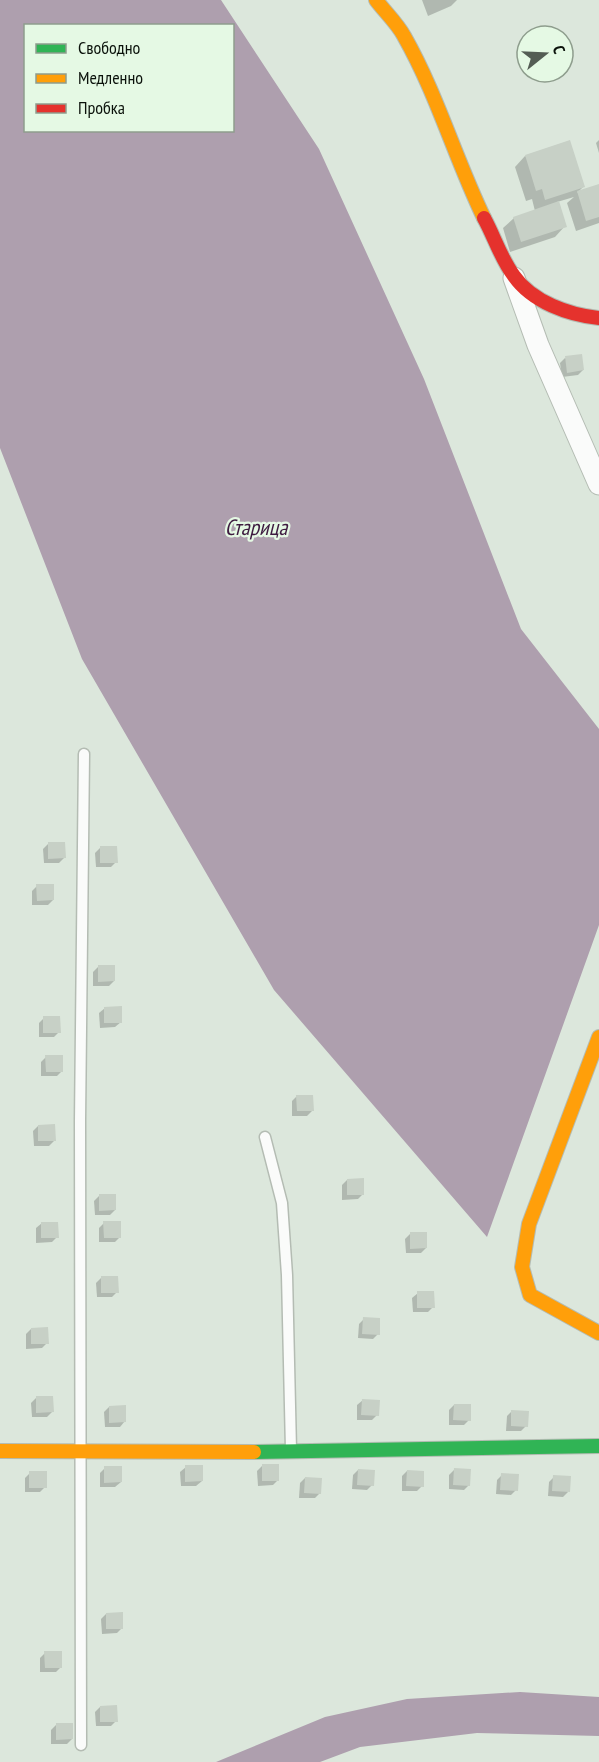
<svg xmlns="http://www.w3.org/2000/svg" width="599" height="1762" viewBox="0 0 599 1762" font-family="'PT Sans Narrow',sans-serif">
<style>
.water{fill:#ae9fae;fill-rule:evenodd}
.shadow{fill:#0003}
.building{fill:#c7d0c6}
.lines{fill:none;stroke-linecap:round;stroke-linejoin:round}
.lane-casing{stroke:#b4bcb3;stroke-width:13}
.street-casing{stroke:#b4bcb3;stroke-width:23}
.fast-casing{stroke:#b4bcb3;stroke-width:16}
.slow-casing{stroke:#b4bcb3;stroke-width:16}
.jam-casing{stroke:#b4bcb3;stroke-width:16}
.lane{stroke:#fafbfa;stroke-width:10}
.street{stroke:#fafbfa;stroke-width:21}
.fast{stroke:#30b455;stroke-width:14}
.slow{stroke:#ff9f0a;stroke-width:14}
.jam{stroke:#e5322d;stroke-width:14}
.labels{text-anchor:middle;stroke-width:4.5;stroke-linejoin:round;paint-order:stroke}
.water-label{font-size:22px;font-style:italic;fill:#3e1b40;stroke:#e5f9e4}
</style>
<rect width="100%" height="100%" fill="#dce7dc"/>
<!-- water -->
<g class="water">
<path d="M0,0h221l98,149 105,230 97,250 78,100v196l-112,312 -213,-247 -192,-331 -82,-211zM26,26h206v104h-206z"/>
<polygon points="520,1692 599,1697 599,1736 477,1733 360,1747 320,1762 216,1762 325,1717 407,1699"/>
</g>
<!-- shadow -->
<g class="shadow">
<polygon points="422,0 457,0 451,6 428,16"/>
<polygon points="599,140 599,153 596,143"/>
<polygon points="525,156 584,186 577,193 599,186 599,223 576,231 567,203 574,197 557,202 565,226 555,237 510,252 503,228 514,218 535,211 532,199 526,201 515,167"/>
<polygon points="565,358 583,370 578,375 562,377 560,363"/>
<polygon points="48,844 64,858 59,863 44,863 43,849"/>
<polygon points="100,848 116,862 111,867 96,867 95,853"/>
<polygon points="37,886 53,900 48,905 32,905 32,891"/>
<polygon points="98,967 114,981 109,986 93,986 93,972"/>
<polygon points="105,1008 121,1022 115,1027 100,1028 99,1013"/>
<polygon points="44,1018 59,1032 54,1037 39,1037 39,1023"/>
<polygon points="46,1057 62,1071 57,1076 41,1076 41,1062"/>
<polygon points="297,1096 312,1111 307,1116 292,1116 292,1101"/>
<polygon points="38,1126 54,1141 49,1146 34,1146 33,1131"/>
<polygon points="347,1180 363,1194 358,1199 342,1200 342,1185"/>
<polygon points="99,1196 115,1210 110,1215 95,1215 94,1201"/>
<polygon points="42,1223 57,1237 52,1242 36,1243 36,1228"/>
<polygon points="104,1223 120,1237 115,1242 99,1242 99,1228"/>
<polygon points="410,1234 426,1248 421,1253 406,1253 405,1239"/>
<polygon points="101,1278 117,1292 112,1297 97,1297 96,1283"/>
<polygon points="418,1293 433,1307 428,1312 413,1312 412,1298"/>
<polygon points="364,1319 378,1334 373,1339 358,1338 359,1324"/>
<polygon points="31,1329 47,1343 42,1348 26,1349 26,1334"/>
<polygon points="36,1398 52,1412 47,1417 32,1417 31,1403"/>
<polygon points="363,1400 377,1415 372,1420 357,1420 357,1405"/>
<polygon points="454,1405 469,1420 464,1425 449,1425 449,1410"/>
<polygon points="109,1407 125,1421 120,1427 105,1427 104,1412"/>
<polygon points="512,1411 526,1426 521,1431 506,1431 507,1416"/>
<polygon points="262,1466 278,1480 273,1485 258,1486 257,1471"/>
<polygon points="186,1467 202,1481 196,1486 181,1486 180,1472"/>
<polygon points="105,1468 121,1482 115,1487 100,1487 100,1473"/>
<polygon points="358,1470 372,1485 367,1490 352,1489 353,1475"/>
<polygon points="454,1470 469,1485 464,1490 449,1489 449,1475"/>
<polygon points="407,1471 422,1486 417,1491 402,1491 402,1476"/>
<polygon points="30,1473 45,1487 40,1492 25,1492 25,1478"/>
<polygon points="502,1475 516,1490 511,1495 496,1494 497,1480"/>
<polygon points="554,1477 568,1492 563,1497 548,1496 549,1482"/>
<polygon points="305,1478 320,1493 315,1498 299,1498 300,1483"/>
<polygon points="106,1614 122,1628 117,1633 102,1634 101,1619"/>
<polygon points="45,1653 61,1667 56,1672 40,1672 40,1658"/>
<polygon points="100,1707 116,1721 111,1726 96,1726 95,1712"/>
<polygon points="56,1725 72,1739 67,1744 51,1744 51,1730"/>
</g>
<!-- building -->
<g class="building">
<polygon points="570,140 585,187 545,200 542,189 536,191 525,155"/>
<polygon points="599,184 599,217 586,221 577,191"/>
<polygon points="559,201 567,227 521,242 513,217"/>
<polygon points="582,354 584,370 567,373 565,356"/>
<polygon points="48,842 65,842 66,858 48,859"/>
<polygon points="100,846 117,846 118,863 100,863"/>
<polygon points="36,884 54,884 54,900 37,901"/>
<polygon points="98,965 115,965 115,981 98,982"/>
<polygon points="122,1006 122,1023 104,1023 104,1007"/>
<polygon points="43,1016 60,1016 61,1033 43,1033"/>
<polygon points="45,1055 63,1055 63,1072 46,1072"/>
<polygon points="296,1095 313,1095 314,1111 297,1111"/>
<polygon points="55,1124 56,1141 38,1141 38,1125"/>
<polygon points="364,1178 364,1195 347,1195 347,1179"/>
<polygon points="99,1194 116,1194 116,1210 99,1211"/>
<polygon points="103,1221 121,1221 121,1238 104,1238"/>
<polygon points="41,1222 58,1222 59,1238 41,1238"/>
<polygon points="410,1232 427,1232 427,1248 410,1249"/>
<polygon points="101,1276 118,1276 119,1293 101,1293"/>
<polygon points="417,1291 434,1291 435,1308 417,1308"/>
<polygon points="363,1317 380,1318 380,1335 362,1334"/>
<polygon points="48,1327 49,1344 31,1344 31,1328"/>
<polygon points="36,1396 53,1396 54,1412 36,1413"/>
<polygon points="362,1399 380,1400 379,1416 361,1415"/>
<polygon points="454,1404 471,1404 471,1421 453,1420"/>
<polygon points="126,1405 126,1422 109,1423 109,1406"/>
<polygon points="511,1410 529,1411 528,1427 511,1426"/>
<rect x="262" y="1464" width="17" height="17"/>
<polygon points="185,1465 203,1465 203,1481 185,1482"/>
<polygon points="104,1466 122,1466 122,1482 104,1483"/>
<polygon points="454,1468 471,1469 470,1486 453,1485"/>
<polygon points="358,1469 375,1470 374,1486 357,1485"/>
<polygon points="407,1470 424,1471 424,1487 406,1486"/>
<rect x="29" y="1471" width="18" height="17"/>
<polygon points="501,1473 519,1474 518,1491 500,1490"/>
<polygon points="553,1475 571,1476 570,1492 552,1491"/>
<polygon points="305,1477 322,1478 321,1494 304,1493"/>
<polygon points="123,1612 123,1629 106,1629 106,1613"/>
<polygon points="44,1651 62,1651 62,1668 45,1668"/>
<polygon points="117,1705 118,1722 100,1722 100,1706"/>
<polygon points="56,1723 73,1723 73,1739 56,1740"/>
</g>
<g class="lines">
<defs>
<g id="lane">
<polyline points="265,1137 282,1203 287,1275 291,1450"/>
<polyline points="81,1745 80,1121 84,754"/>
</g>
<polyline id="street" points="514,278 538,345 599,484"/>
<polyline id="fast" points="254,1452 599,1446"/>
<g id="slow">
<path d="M376,0c9,12 21,23 28,36 33,58 51,122 80,182"/>
<polyline points="599,1037 529,1224 522,1267 530,1295 599,1333"/>
<polyline points="0,1451 254,1452"/>
</g>
<path id="jam" d="M484,218c10,18 17,41 30,58 18,26 55,39 85,42"/>
</defs>
<!-- lane casing -->
<use href="#lane" class="lane-casing"/>
<!-- street casing -->
<use href="#street" class="street-casing"/>
<!-- fast casing -->
<use href="#fast" class="fast-casing"/>
<!-- slow casing -->
<use href="#slow" class="slow-casing"/>
<!-- jam casing -->
<use href="#jam" class="jam-casing"/>
<!-- lane -->
<use href="#lane" class="lane"/>
<!-- street -->
<use href="#street" class="street"/>
<!-- fast -->
<use href="#fast" class="fast"/>
<!-- slow -->
<use href="#slow" class="slow"/>
<!-- jam -->
<use href="#jam" class="jam"/>
</g>
<g class="labels">
<!-- water labels -->
<g class="water-label">
<text x="256" y="535">Старица</text>
</g>
</g>
<!-- legend -->
<rect x="24" y="24" width="210" height="108" fill="#e5f9e4" stroke="#8e9d8d" stroke-width="1.5"/>
<rect x="36" y="44" width="30" height="9" fill="#30b455" stroke="#8e9d8d" stroke-width="1.5"/>
<text x="78" y="54" font-size="18" fill="#0b120b">Свободно</text>
<rect x="36" y="74" width="30" height="9" fill="#ff9f0a" stroke="#8e9d8d" stroke-width="1.5"/>
<text x="78" y="84" font-size="18" fill="#0b120b">Медленно</text>
<rect x="36" y="104" width="30" height="9" fill="#e5322d" stroke="#8e9d8d" stroke-width="1.5"/>
<text x="78" y="114" font-size="18" fill="#0b120b">Пробка</text>
<!-- north arrow -->
<g transform="translate(545 54) rotate(72)"><circle r="28" fill="#e5f9e4" stroke="#8e9d8d" stroke-width="1.5"/>
<path d="M0-4.5L10 22L0 15L-10 22Z" fill="#545d54"/>
<text y="-9" font-size="16" font-weight="bold" text-anchor="middle" fill="#0b120b">С</text>
</g>
</svg>
